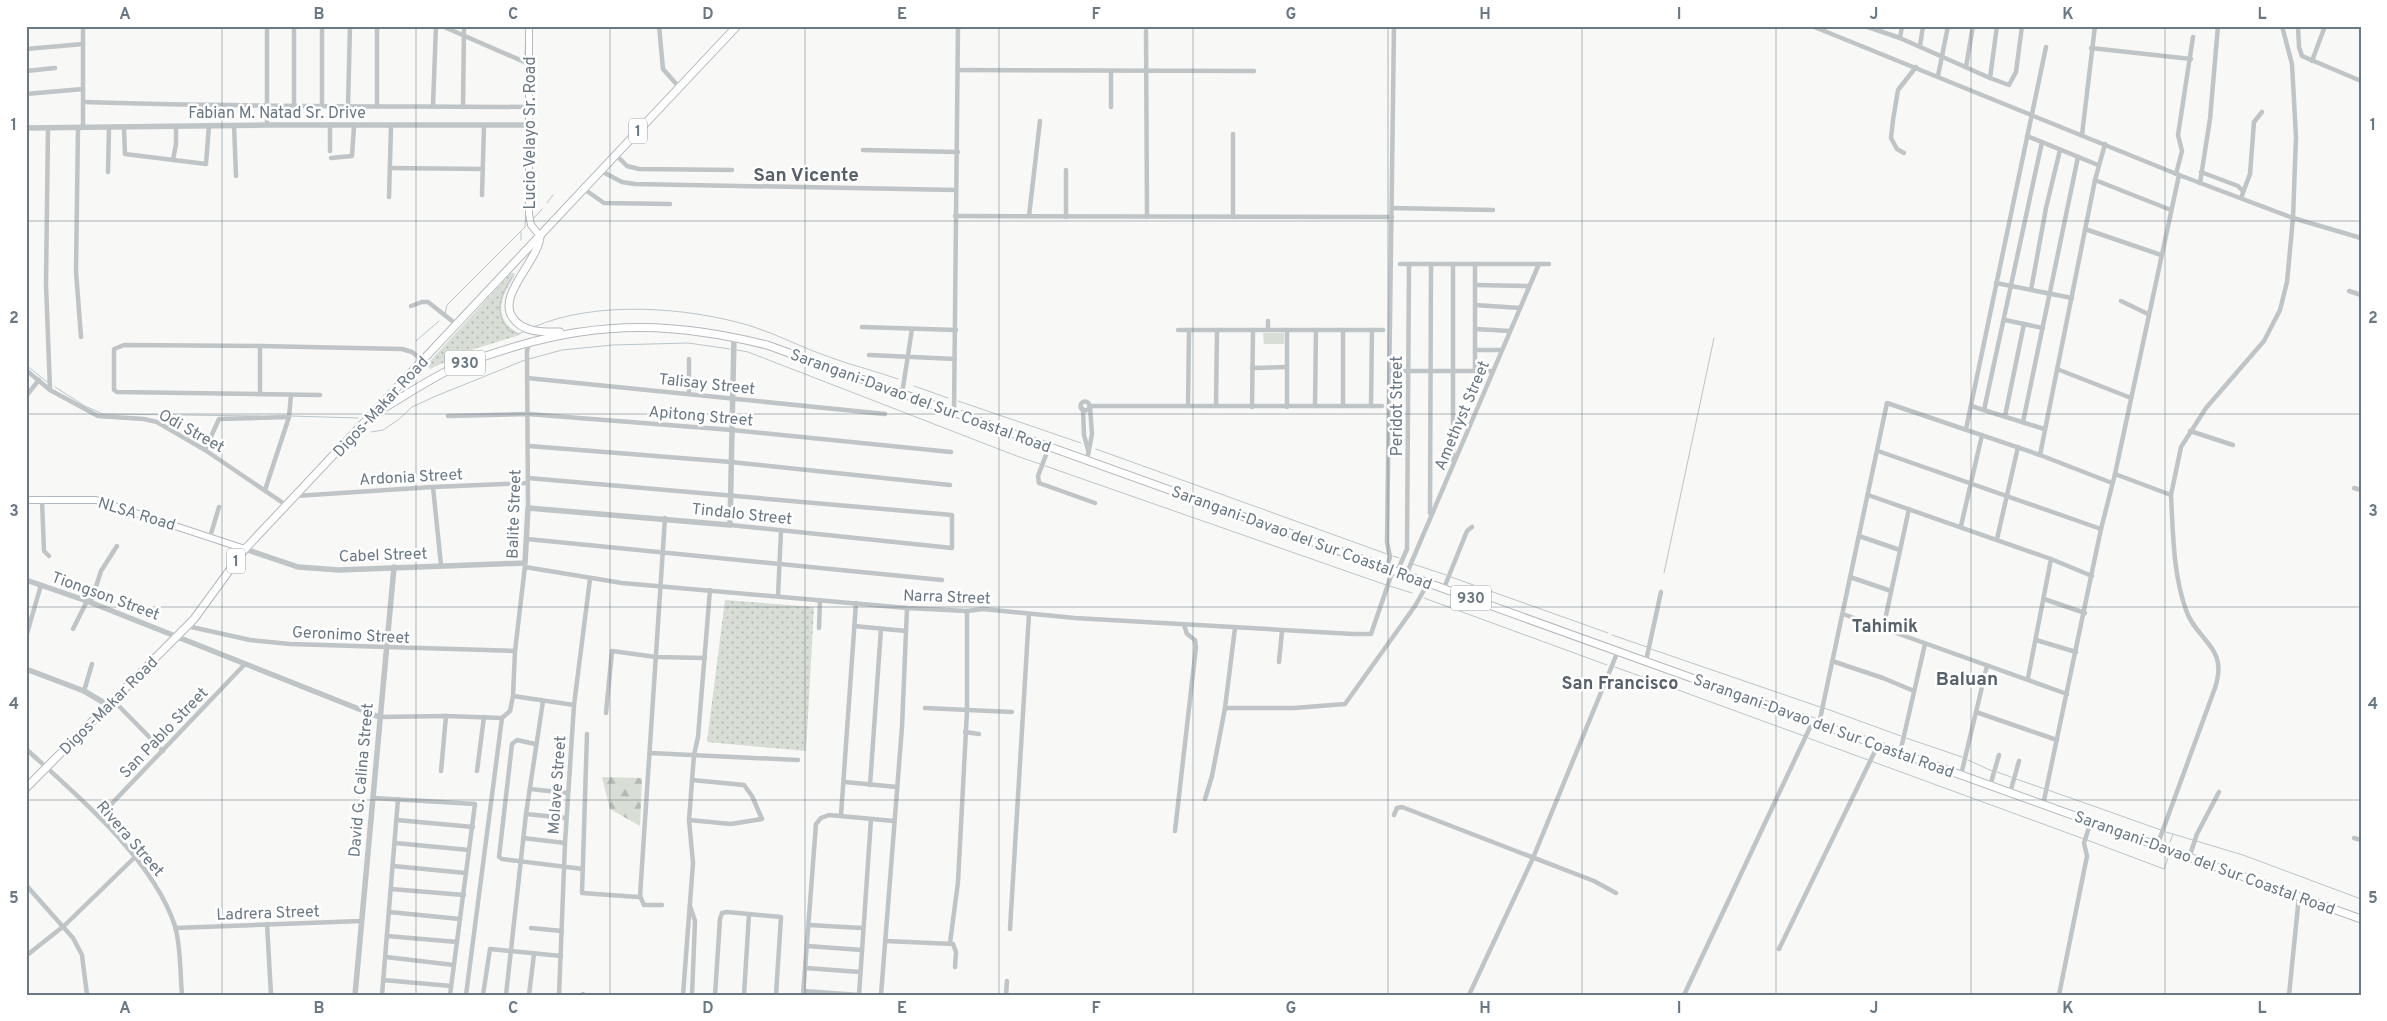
<svg xmlns="http://www.w3.org/2000/svg" width="2387" height="1021" viewBox="0 0 2387 1021" font-family="Overpass,sans-serif">
<style>
.grass{fill:url(#grass-dots)}
.forest{fill:url(#forest-firs)}
.park{fill:#d8ddd5}
.lines{fill:none;stroke-linecap:round;stroke-linejoin:round}
.stream{stroke:#bbc5ca;stroke-width:1}
.secondary-casing{stroke:#b4b9be;stroke-width:8}
.primary-casing{stroke:#b3b8bc;stroke-width:9}
.minor{stroke:#bfc4c7;stroke-width:4.5}
.tertiary{stroke:#bfc4c7;stroke-width:5.5}
.secondary{stroke:#fff;stroke-width:6}
.primary{stroke:#fff;stroke-width:7}
.grid{fill:none;stroke:#697885;stroke-width:1;stroke-opacity:0.55}
.labels{text-anchor:middle;stroke-width:5;stroke-linejoin:round;paint-order:stroke}
.shield{fill:#fff;stroke:#96a0aa;stroke-width:1}
.shield-label{font-size:15px;font-weight:bold;fill:#697885}
.street-label{font-size:16px;fill:#697885;stroke:#fff}
.neighbourhood-label{font-size:18px;font-weight:bold;fill:#57616b;stroke:#fff}
.quarter-label{font-size:19px;font-weight:bold;fill:#57616b;stroke:#fff}
.neatline{fill:none;stroke:#697885;stroke-width:2}
.grid-label{font-size:16px;text-anchor:middle;font-weight:bold;fill:#697885}
</style>
<defs>
<pattern id="grass-dots" width="8" height="8" patternUnits="userSpaceOnUse" patternTransform="scale(1.25)"><rect width="8" height="8" fill="#d8ddd5"/><path d="M2 2h.1M6 6h.1" fill="none" stroke="#b3b8b2" stroke-width="1.8" stroke-linecap="round"/></pattern>
<pattern id="forest-firs" width="22" height="20" patternUnits="userSpaceOnUse" patternTransform="scale(1.25)"><rect width="22" height="20" fill="#d8ddd5"/><path d="M5 1l3.5 6h-7zM16 11l3.5 6h-7z" fill="#b3b8b2"/></pattern>
</defs>
<rect width="100%" height="100%" fill="#f8f8f6"/>
<!-- grass -->
<g class="grass">
<path d="M511,273h3l1,2c-8,14 -21,32 -9,48 4,6 11,8 14,12l-49,15 -41,19 -2,-4 3,-5z"/>
<polygon points="725,600 814,607 806,751 707,742"/>
</g>
<!-- forest -->
<polygon class="forest" points="602,777 642,778 640,826 610,809"/>
<!-- park -->
<polygon class="park" points="1263,333 1284,333 1284,344 1264,344"/>
<g class="lines">
<!-- stream -->
<g class="stream">
<polyline points="525,56 526,26"/>
<polyline points="525,68 526,87"/>
<polyline points="547,203 553,195"/>
<polyline points="534,218 542,209"/>
<polyline points="521,240 521,232"/>
<path d="M512,277c-12,19 -18,33 -4,53l11,4 4,-2"/>
<polyline points="445,314 447,305 525,227 526,208"/>
<path d="M534,327c61,-27 154,-20 217,-1 28,9 54,23 81,32 22,8 44,13 66,21"/>
<polyline points="416,341 439,321"/>
<polyline points="737,350 748,352 1014,455 1386,585"/>
<polyline points="529,359 562,350 613,345 688,343 730,349"/>
<polyline points="26,365 47,382"/>
<polyline points="914,386 948,398"/>
<polyline points="55,387 85,406 103,414 259,416"/>
<polyline points="958,401 1081,443"/>
<polyline points="291,416 358,418"/>
<polyline points="371,432 383,430 398,420 412,407 436,396 525,360"/>
<polyline points="1096,449 1387,554"/>
<polyline points="1393,556 1399,558"/>
<polyline points="1413,564 1446,575"/>
<polyline points="1664,573 1714,338"/>
<polyline points="1451,577 1608,633"/>
<polyline points="1390,586 1412,593"/>
<polyline points="1424,598 1607,665"/>
<polyline points="1612,635 1647,647"/>
<polyline points="1651,649 1820,707"/>
<polyline points="1615,667 1804,736"/>
<polyline points="1824,708 1901,736"/>
<polyline points="1808,738 2084,839"/>
<polyline points="1906,738 1962,757"/>
<polyline points="1968,760 1992,771"/>
<polyline points="1997,772 2011,777"/>
<polyline points="2016,779 2045,789"/>
<polyline points="2048,790 2161,830"/>
<polyline points="2166,832 2243,855 2361,899"/>
<polyline points="2087,840 2164,869 2168,858"/>
<polyline points="2170,842 2173,834"/>
</g>
<defs>
<g id="secondary">
<polyline points="529,26 529,214 531,225 540,236"/>
<polyline points="26,500 96,500 245,549"/>
</g>
<g id="primary">
<path d="M540,237c-2,24 -44,59 -27,81 10,15 31,14 47,14"/>
<path d="M368,418c27,-16 53,-34 81,-48 22,-10 45,-17 68,-24 89,-26 161,-23 250,-1l1594,574"/>
<polyline points="26,788 194,619 245,549 737,26"/>
</g>
</defs>
<!-- secondary casing -->
<use href="#secondary" class="secondary-casing"/>
<!-- primary casing -->
<use href="#primary" class="primary-casing"/>
<!-- minor -->
<g class="minor">
<polyline points="83,26 83,127"/>
<polyline points="267,26 267,125"/>
<polyline points="322,26 322,106"/>
<polyline points="442,26 529,64"/>
<polyline points="659,26 663,69 679,87"/>
<polyline points="1812,26 2179,175 2293,218 2361,238"/>
<polyline points="1865,26 1900,38 1990,78"/>
<polyline points="1997,26 1990,78 2009,85 2016,72 2022,26"/>
<polyline points="2298,26 2299,47 2302,56 2361,81"/>
<polyline points="1146,31 1147,217"/>
<polyline points="1900,38 1902,26"/>
<polyline points="1920,46 1923,26"/>
<polyline points="2091,48 2191,59"/>
<polyline points="26,49 83,44"/>
<polyline points="2312,61 2325,26"/>
<polyline points="1966,67 1973,26"/>
<polyline points="958,70 1254,71"/>
<polyline points="26,71 55,68"/>
<polyline points="1111,71 1111,107"/>
<polyline points="1938,76 1948,26"/>
<polyline points="26,94 83,89"/>
<path d="M84,102c148,5 296,4 445,5"/>
<polyline points="433,105 436,26"/>
<polyline points="294,106 294,26"/>
<polyline points="377,106 377,26"/>
<polyline points="348,107 350,26"/>
<polyline points="463,107 464,26"/>
<polyline points="234,125 236,176"/>
<polyline points="330,125 330,151"/>
<polyline points="78,127 76,271 81,337"/>
<polyline points="124,127 125,154 206,164 209,125"/>
<polyline points="48,128 46,284 50,390"/>
<polyline points="1233,134 1233,217"/>
<polyline points="2082,135 2095,26"/>
<polyline points="2027,136 2098,165"/>
<polyline points="863,150 958,152"/>
<polyline points="1904,153 1897,149 1891,138 1893,120 1898,90 1916,67"/>
<polyline points="616,155 627,166 639,169 732,170"/>
<polyline points="331,158 352,156 354,126"/>
<polyline points="173,160 176,144 176,126"/>
<polyline points="390,168 483,169"/>
<polyline points="1066,170 1066,217"/>
<polyline points="601,171 622,182 635,184 956,190"/>
<polyline points="108,172 109,127"/>
<polyline points="2201,172 2238,186 2243,191"/>
<polyline points="2176,174 2182,151 2178,135 2193,37"/>
<polyline points="2095,180 2171,210"/>
<polyline points="2200,183 2210,119 2218,26"/>
<polyline points="584,189 604,203 670,204"/>
<polyline points="482,195 484,126"/>
<polyline points="389,197 391,126"/>
<polyline points="2241,198 2250,174 2254,122 2262,112"/>
<polyline points="1392,208 1493,210"/>
<polyline points="955,216 1392,217"/>
<polyline points="1029,216 1040,121"/>
<polyline points="2085,229 2161,255"/>
<polyline points="1400,264 1549,264"/>
<polyline points="1453,264 1453,460"/>
<polyline points="1996,283 2072,298"/>
<polyline points="1475,285 1529,286"/>
<polyline points="2031,290 2046,208 2060,150"/>
<polyline points="2349,291 2361,295"/>
<polyline points="2121,301 2148,314"/>
<polyline points="1475,305 1520,308"/>
<polyline points="411,306 422,302 428,302 456,324"/>
<polyline points="2005,320 2043,328"/>
<polyline points="1268,321 1268,330"/>
<polyline points="862,327 956,330"/>
<polyline points="1475,329 1510,331"/>
<polyline points="1178,330 1383,330"/>
<polyline points="260,346 402,349 412,352 422,360"/>
<polyline points="1475,350 1502,350"/>
<polyline points="869,355 955,359"/>
<polyline points="1252,368 1287,367"/>
<polyline points="2057,369 2131,398"/>
<polyline points="26,370 50,390 98,416 144,419 157,422 205,450 286,505"/>
<polyline points="1399,371 1493,371"/>
<polyline points="1475,371 1475,264"/>
<polyline points="527,378 885,414"/>
<polyline points="260,394 260,346 124,345 114,349 114,390 117,392 320,395"/>
<polyline points="689,394 689,359"/>
<polyline points="902,394 912,329"/>
<polyline points="26,396 39,380"/>
<circle cx="1085" cy="406" r="4.5"/>
<polyline points="1090,406 1382,406"/>
<polyline points="1188,406 1189,330"/>
<polyline points="1216,406 1217,330"/>
<polyline points="1315,406 1316,330"/>
<polyline points="1343,406 1343,330"/>
<polyline points="1371,406 1372,330"/>
<polyline points="1971,406 2044,429"/>
<polyline points="1252,407 1253,330"/>
<polyline points="1287,407 1287,330"/>
<polyline points="1083,409 1084,435 1088,450"/>
<polyline points="1984,410 2042,142"/>
<polyline points="954,412 958,26"/>
<polyline points="448,416 528,414 732,430 951,452"/>
<polyline points="2005,416 2024,324"/>
<polyline points="2023,422 2078,157"/>
<polyline points="1966,429 2046,47"/>
<polyline points="2190,431 2233,445"/>
<polyline points="529,446 731,462 950,485"/>
<polyline points="1049,447 1038,476 1039,483 1095,503"/>
<polyline points="205,450 219,419 289,417"/>
<polyline points="1878,451 2101,529"/>
<polyline points="2040,455 2095,180 2105,144"/>
<polyline points="1087,460 1092,434 1090,407"/>
<polyline points="2115,474 2179,175"/>
<polyline points="528,478 952,515 952,548 730,525"/>
<polyline points="433,487 441,565"/>
<polyline points="2354,488 2361,490"/>
<polyline points="265,490 289,417 291,395"/>
<polyline points="1868,495 2051,559 2092,576"/>
<polyline points="295,496 433,487 528,483"/>
<polyline points="42,501 44,551 49,556"/>
<polyline points="528,508 527,351 529,343"/>
<polyline points="1430,513 1431,264"/>
<polyline points="1961,526 1982,435"/>
<polyline points="1859,536 1900,550"/>
<polyline points="210,537 219,507"/>
<polyline points="527,539 942,580"/>
<polyline points="1997,539 2018,447"/>
<polyline points="525,567 622,583 907,608 967,611 983,609 1075,618 1353,634 1371,634 1393,570"/>
<polyline points="1387,568 1390,557 1387,542 1394,26"/>
<polyline points="1397,572 1407,549 1409,264"/>
<polyline points="1406,575 1539,264"/>
<polyline points="1850,577 1891,591"/>
<polyline points="1444,588 1467,531 1472,527"/>
<polyline points="778,596 781,531"/>
<polyline points="2044,599 2085,613"/>
<polyline points="1843,614 2067,694"/>
<polyline points="187,626 250,640 290,644 515,651"/>
<polyline points="854,626 906,631"/>
<polyline points="819,628 820,600"/>
<polyline points="73,629 87,601 92,599 101,571 117,546"/>
<polyline points="1883,629 1909,509"/>
<polyline points="26,637 41,585"/>
<polyline points="2036,640 2076,652"/>
<polyline points="1646,661 1661,592"/>
<polyline points="1832,661 1883,678 1914,691"/>
<polyline points="1279,662 1282,631"/>
<polyline points="2028,678 2051,559"/>
<polyline points="84,691 92,664"/>
<polyline points="513,696 574,705"/>
<polyline points="113,700 163,751"/>
<polyline points="925,708 1012,712"/>
<polyline points="1225,708 1294,708 1345,704 1415,606 1428,583"/>
<polyline points="1976,712 2057,740"/>
<polyline points="606,713 612,651 656,657 705,658"/>
<polyline points="379,717 446,716 502,718"/>
<polyline points="1819,724 1887,403 2040,455 2112,483"/>
<polyline points="965,732 979,734"/>
<polyline points="587,734 582,893 638,897 640,896 665,518"/>
<polyline points="535,744 517,740 512,744 499,857 502,859 583,869"/>
<path d="M26,749c52,47 127,110 149,177 6,21 5,47 7,69"/>
<polyline points="650,753 798,760"/>
<polyline points="1900,753 1925,644"/>
<polyline points="441,771 446,716"/>
<polyline points="477,771 484,717"/>
<polyline points="1961,775 1987,666"/>
<polyline points="845,782 897,787"/>
<polyline points="870,785 881,629"/>
<polyline points="1990,786 1999,755"/>
<polyline points="530,789 568,793"/>
<polyline points="2010,793 2019,761"/>
<polyline points="373,798 475,804 450,995"/>
<polyline points="1205,799 1212,776 1225,708 1235,628"/>
<polyline points="2043,805 2101,529 2115,474 2171,495 2181,447 2206,408 2264,341 2280,310 2287,282 2293,218 2296,137 2292,64 2282,26"/>
<polyline points="526,814 566,818"/>
<polyline points="841,815 856,603"/>
<polyline points="1394,815 1397,808 1402,807 1594,881 1616,893"/>
<polyline points="99,817 245,664"/>
<polyline points="397,820 473,827"/>
<polyline points="689,820 731,824 762,819 752,796 744,785 692,780"/>
<polyline points="1175,831 1196,647 1195,640 1187,634 1184,625"/>
<polyline points="523,838 565,843"/>
<polyline points="2354,838 2361,840"/>
<polyline points="395,843 469,850"/>
<path d="M2157,846l58,-158c14,-42 -18,-46 -29,-78 -13,-36 -13,-78 -15,-115"/>
<polyline points="2189,858 2197,834 2219,792"/>
<polyline points="393,866 466,873"/>
<polyline points="26,885 73,938 82,955 87,995"/>
<polyline points="391,889 464,895"/>
<polyline points="640,896 644,905 662,905"/>
<polyline points="690,906 695,921 692,995"/>
<polyline points="389,912 460,919"/>
<polyline points="267,924 271,995"/>
<polyline points="809,925 862,928"/>
<polyline points="175,928 361,921"/>
<polyline points="531,928 562,931"/>
<polyline points="1010,929 1029,614"/>
<polyline points="387,936 457,942"/>
<polyline points="886,941 953,944 956,952 955,967"/>
<polyline points="950,943 958,882 967,711 967,611"/>
<polyline points="807,946 862,950"/>
<polyline points="1779,949 1878,745"/>
<polyline points="26,956 65,925 134,858"/>
<polyline points="386,957 454,965"/>
<polyline points="806,968 860,972"/>
<polyline points="383,980 451,986"/>
<polyline points="804,991 859,995"/>
<polyline points="382,995 398,799"/>
<polyline points="466,995 502,718 510,711 513,696 515,651 525,566"/>
<polyline points="483,995 490,949 561,956"/>
<polyline points="506,995 526,814 543,701"/>
<polyline points="529,995 534,954"/>
<polyline points="559,995 565,843 574,705 590,579"/>
<polyline points="583,995 583,994"/>
<polyline points="683,995 693,863 689,820 694,755 698,737 710,590"/>
<polyline points="715,995 720,919 722,913 727,912 781,917 776,995"/>
<polyline points="744,995 749,914"/>
<polyline points="803,995 816,824 821,818 829,815 894,821"/>
<polyline points="859,995 871,819"/>
<polyline points="881,995 902,727 907,608"/>
<polyline points="1006,995 1007,981"/>
<polyline points="1469,995 1533,858 1618,651"/>
<polyline points="1684,995 1813,721"/>
<polyline points="2059,995 2087,856 2084,843 2091,821"/>
<polyline points="2289,995 2299,896"/>
</g>
<!-- tertiary -->
<g class="tertiary">
<polyline points="26,128 267,125 529,125"/>
<polyline points="245,549 298,567 339,570 525,563 528,508 730,525 734,337"/>
<polyline points="26,580 87,601 379,717"/>
<polyline points="26,669 84,691 108,705"/>
<polyline points="355,995 394,567"/>
</g>
<!-- secondary -->
<use href="#secondary" class="secondary"/>
<!-- primary -->
<use href="#primary" class="primary"/>
</g>
<!-- grid -->
<path class="grid" d="M222,26v969M416,26v969M610,26v969M805,26v969M999,26v969M1193,26v969M1388,26v969M1582,26v969M1776,26v969M1971,26v969M2165,26v969M26,221h2335M26,414h2335M26,607h2335M26,800h2335"/>
<g class="labels">
<!-- shield labels -->
<g class="shield">
<rect x="629" y="118.5" width="18" height="25" rx="4"/>
<rect x="445" y="350.5" width="40" height="25" rx="4"/>
<rect x="227" y="548.5" width="18" height="25" rx="4"/>
<rect x="1451" y="585.5" width="40" height="25" rx="4"/>
</g>
<g class="shield-label">
<text x="638" y="136">1</text>
<text x="465" y="368">930</text>
<text x="236" y="566">1</text>
<text x="1471" y="603">930</text>
</g>
<!-- street labels -->
<g class="street-label">
<text x="277" y="118">Fabian M. Natad Sr. Drive</text>
<text transform="translate(529 133) rotate(-90)" y="6">Lucio Velayo Sr. Road</text>
<text transform="translate(707 383) rotate(6)" y="6">Talisay Street</text>
<text transform="translate(921 400) rotate(20)" y="6">Sarangani-Davao del Sur Coastal Road</text>
<text transform="translate(380 406) rotate(-47)" y="6">Digos-Makar Road</text>
<text transform="translate(1396 406) rotate(-90)" y="6">Peridot Street</text>
<text transform="translate(701 415) rotate(5)" y="6">Apitong Street</text>
<text transform="translate(1461 415) rotate(-67)" y="6">Amethyst Street</text>
<text transform="translate(192 430) rotate(29)" y="6">Odi Street</text>
<text transform="translate(411 476) rotate(-3)" y="6">Ardonia Street</text>
<text transform="translate(137 513) rotate(17)" y="6">NLSA Road</text>
<text transform="translate(742 513) rotate(6)" y="6">Tindalo Street</text>
<text transform="translate(513 514) rotate(-88)" y="6">Balite Street</text>
<text transform="translate(1302 537) rotate(20)" y="6">Sarangani-Davao del Sur Coastal Road</text>
<text transform="translate(383 554) rotate(-2)" y="6">Cabel Street</text>
<text transform="translate(106 595) rotate(20)" y="6">Tiongson Street</text>
<text transform="translate(947 596) rotate(2)" y="6">Narra Street</text>
<text transform="translate(351 634) rotate(3)" y="6">Geronimo Street</text>
<text transform="translate(108 705) rotate(-45)" y="6">Digos-Makar Road</text>
<text transform="translate(1824 725) rotate(20)" y="6">Sarangani-Davao del Sur Coastal Road</text>
<text transform="translate(163 732) rotate(-46)" y="6">San Pablo Street</text>
<text transform="translate(360 780) rotate(-85)" y="6">David G. Calina Street</text>
<text transform="translate(556 785) rotate(-86)" y="6">Molave Street</text>
<text transform="translate(131 838) rotate(49)" y="6">Rivera Street</text>
<text transform="translate(2205 862) rotate(20)" y="6">Sarangani-Davao del Sur Coastal Road</text>
<text transform="translate(268 912) rotate(-2)" y="6">Ladrera Street</text>
</g>
<!-- neighbourhood labels -->
<g class="neighbourhood-label">
<text x="1885" y="632">Tahimik</text>
<text x="1620" y="689">San Francisco</text>
</g>
<!-- quarter labels -->
<g class="quarter-label">
<text x="806" y="181">San Vicente</text>
<text x="1967" y="685">Baluan</text>
</g>
</g>
<!-- border -->
<rect width="2387" height="1021" fill="none" stroke="#ffffff" stroke-width="55"/>
<rect x="28" y="28" width="2332" height="966" class="neatline"/>
<g class="grid-label">
<text x="125" y="19">A</text>
<text x="319" y="19">B</text>
<text x="513" y="19">C</text>
<text x="708" y="19">D</text>
<text x="902" y="19">E</text>
<text x="1096" y="19">F</text>
<text x="1291" y="19">G</text>
<text x="1485" y="19">H</text>
<text x="1679" y="19">I</text>
<text x="1874" y="19">J</text>
<text x="2068" y="19">K</text>
<text x="2262" y="19">L</text>
<text x="14" y="130">1</text>
<text x="2373" y="130">1</text>
<text x="14" y="323">2</text>
<text x="2373" y="323">2</text>
<text x="14" y="516">3</text>
<text x="2373" y="516">3</text>
<text x="14" y="709">4</text>
<text x="2373" y="709">4</text>
<text x="14" y="903">5</text>
<text x="2373" y="903">5</text>
<text x="125" y="1013">A</text>
<text x="319" y="1013">B</text>
<text x="513" y="1013">C</text>
<text x="708" y="1013">D</text>
<text x="902" y="1013">E</text>
<text x="1096" y="1013">F</text>
<text x="1291" y="1013">G</text>
<text x="1485" y="1013">H</text>
<text x="1679" y="1013">I</text>
<text x="1874" y="1013">J</text>
<text x="2068" y="1013">K</text>
<text x="2262" y="1013">L</text>
</g>
</svg>
